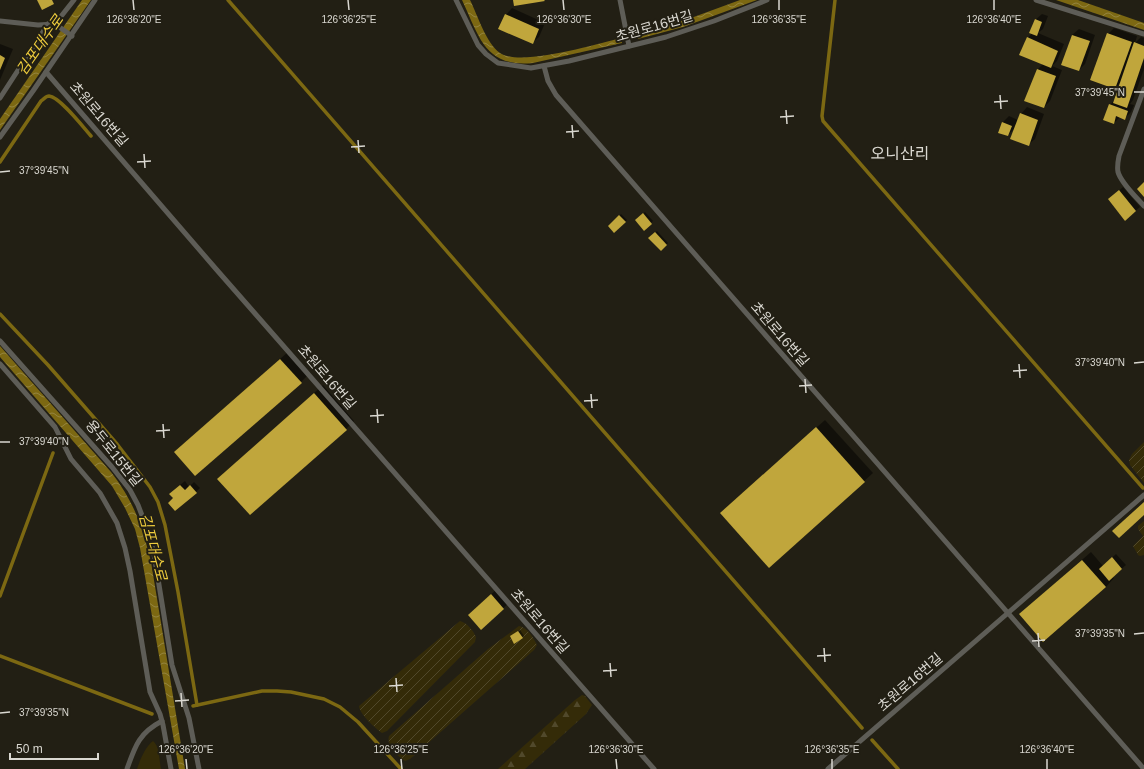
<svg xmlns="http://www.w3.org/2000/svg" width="1144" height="769" viewBox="0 0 1144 769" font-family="Helvetica,'Noto Sans KR',sans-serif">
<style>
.grass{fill:#342b08}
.forest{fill:url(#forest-firs)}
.garden{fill:url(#garden-furrows)}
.water{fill:url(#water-waves)}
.shadow{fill:#0007}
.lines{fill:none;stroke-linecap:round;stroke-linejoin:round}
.stream{stroke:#7c6812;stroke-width:3.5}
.building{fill:#c0a63c}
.lane{stroke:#5e5d57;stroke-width:5}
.ticks{fill:none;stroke:#dad8d1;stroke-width:1.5}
.labels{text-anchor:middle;stroke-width:4;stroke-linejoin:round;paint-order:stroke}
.street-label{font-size:14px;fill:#dad8d1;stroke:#221f14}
.water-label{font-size:15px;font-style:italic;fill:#eecc3d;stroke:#221f14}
.quarter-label{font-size:16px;fill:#dad8d1;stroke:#221f14}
.ticks-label{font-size:10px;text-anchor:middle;fill:#dad8d1;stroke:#221f14;stroke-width:4;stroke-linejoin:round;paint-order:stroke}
</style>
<defs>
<pattern id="forest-firs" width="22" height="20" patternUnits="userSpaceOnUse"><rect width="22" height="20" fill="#342b08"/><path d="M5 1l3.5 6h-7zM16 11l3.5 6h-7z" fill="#51492b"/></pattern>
<pattern id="garden-furrows" width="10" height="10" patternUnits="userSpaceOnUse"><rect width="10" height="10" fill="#342b08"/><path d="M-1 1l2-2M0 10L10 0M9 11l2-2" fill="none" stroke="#51492b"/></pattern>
<pattern id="water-waves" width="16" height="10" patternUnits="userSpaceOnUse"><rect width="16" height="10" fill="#7c6812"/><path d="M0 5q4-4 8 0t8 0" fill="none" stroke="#94843f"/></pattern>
</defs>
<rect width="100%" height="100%" fill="#221f14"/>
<!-- grass -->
<path class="grass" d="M153,741c7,6 6,19 8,28h-24c3,-9 8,-22 16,-28z"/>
<!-- forest -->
<polygon class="forest" points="582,695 585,696 592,705 586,714 525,769 498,769 575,700"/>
<!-- garden -->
<g class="garden">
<polygon points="1144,442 1144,483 1130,465 1129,460 1132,454"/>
<polygon points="1144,521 1144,555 1140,556 1138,555 1133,546 1143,536 1138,529 1138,526"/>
<path d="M460,621c7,2 13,9 16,16l-1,5 -88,89 -5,2c-7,-5 -22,-18 -23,-27z"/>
<path d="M519,626c9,2 14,11 18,19l-3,5 -124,109 -5,2c-8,-6 -19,-14 -16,-25l99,-87z"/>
</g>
<!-- water -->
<g class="water">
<polygon points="82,0 91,0 0,130 0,119"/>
<path d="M462,0h8c8,16 16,43 30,53 20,14 97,-9 121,-15l1,5 -89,20c-48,5 -54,-27 -71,-63z"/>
<polygon points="740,0 757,0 683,27 638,39 637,34 691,18"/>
<polygon points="1056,0 1078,0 1144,23 1144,30"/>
<path d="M0,346l111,126c23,30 31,53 40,90l34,207h-6l-39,-221 -5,-19 -10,-21 -13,-22 -112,-129z"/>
</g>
<!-- shadow -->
<g class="shadow">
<polygon points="512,8 545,23 539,37 532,43 506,15"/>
<polygon points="1042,14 1048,16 1043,29 1038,33 1064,44 1057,61 1052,66 1062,70 1050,101 1044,107 1026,100 1038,69 1043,64 1028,38 1032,33 1035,20"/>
<polygon points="1114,28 1137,36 1135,43 1141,37 1144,38 1144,69 1133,100 1130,104 1134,105 1131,112 1125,118 1120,117 1114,123 1110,105 1116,98 1122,81 1115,88 1108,34"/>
<polygon points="1079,29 1095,35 1085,64 1079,70 1072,35"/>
<polygon points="0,44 13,49 0,80"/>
<polygon points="1027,107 1044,114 1035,139 1028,145 1016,127 1008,135 1003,122 1009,116 1018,120 1021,114"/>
<polygon points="1123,187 1140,207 1126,219 1113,196"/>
<polygon points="645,212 653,221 644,229 636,220"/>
<polygon points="621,214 627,220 614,231 609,226"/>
<polygon points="657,231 668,243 661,250 650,238"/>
<polygon points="289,351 309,374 301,382 175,452"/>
<polygon points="323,385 354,421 346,429 218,479"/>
<polygon points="825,420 873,473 769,567 729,505"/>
<polygon points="185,481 189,487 194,482 200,488 196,492 174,498 174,490"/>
<polygon points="1091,552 1103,566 1116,554 1126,565 1112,577 1114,578 1106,587 1029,606"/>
<polygon points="498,588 510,602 481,628 475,609"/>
<polygon points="520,630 524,636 522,638 513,635"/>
</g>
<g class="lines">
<!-- stream -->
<g class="stream">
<polyline points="228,0 862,728"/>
<polyline points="835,0 822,116 823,121 1143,488"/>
<path d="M0,162l41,-61c3,-2 5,-5 8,-5 11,1 34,31 42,40"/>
<polyline points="0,314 48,365 117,444 150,487 158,502 165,525 178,592 197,705"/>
<polyline points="0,596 53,453"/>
<polyline points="0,656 152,714"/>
<polyline points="193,706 262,691 277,691 291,692 324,699 340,707 358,722 401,769"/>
<polyline points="872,740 898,769"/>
</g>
</g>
<!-- building -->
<g class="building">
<polygon points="37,0 52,0 54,4 42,10"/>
<polygon points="513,0 544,0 545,1 514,6"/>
<polygon points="505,14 539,29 533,44 498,29"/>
<polygon points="1035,19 1042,22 1037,36 1029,33"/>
<polygon points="1107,33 1132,42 1115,89 1090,80"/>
<polygon points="1072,35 1090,41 1079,71 1061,65"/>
<polygon points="1027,37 1058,51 1051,68 1019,55"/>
<polygon points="1134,42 1144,46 1144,58 1127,108 1113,103"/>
<polygon points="0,55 5,58 0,70"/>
<polygon points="1037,69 1056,76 1044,108 1024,101"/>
<polygon points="1109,104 1128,111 1125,120 1116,116 1114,124 1103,120"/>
<polygon points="1020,113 1038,120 1029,146 1010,139"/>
<polygon points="1002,122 1012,126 1008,136 998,133"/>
<polygon points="1144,182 1144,197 1137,189"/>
<polygon points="1119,190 1136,211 1125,221 1108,199"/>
<polygon points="643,213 652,224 644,231 635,220"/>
<polygon points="619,215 626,222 614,233 608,226"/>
<polygon points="655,232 667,245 661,251 648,238"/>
<polygon points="280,359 302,383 195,476 174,452"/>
<polygon points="314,393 347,430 250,515 217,479"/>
<polygon points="816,427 865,482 769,568 720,513"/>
<polygon points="180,485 185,490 190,485 197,493 175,511 168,503 173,498 169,494"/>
<polygon points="1144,502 1144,515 1119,538 1112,531"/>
<polygon points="1112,557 1122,569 1109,581 1099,569"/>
<polygon points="1082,560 1106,587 1043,642 1019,614"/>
<polygon points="491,594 504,609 481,630 468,615"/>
<polygon points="518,631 523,638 514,644 510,636"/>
</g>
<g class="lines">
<!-- lane -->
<g class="lane">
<polyline points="456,0 478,45 486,54 498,63 531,68 569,61 666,37 714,21 767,0"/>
<polyline points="620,0 629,46"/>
<polyline points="1036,0 1144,34"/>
<polyline points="0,21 38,25 55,24 72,36"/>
<polyline points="55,24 74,0"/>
<polyline points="544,66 548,81 556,95 1144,769"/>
<polyline points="46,72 216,269 654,769"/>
<path d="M1144,89l-25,67c-1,5 -2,11 -1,16 3,11 18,25 26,34"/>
<polyline points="0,98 48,24"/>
<polyline points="0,137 33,91 95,0"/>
<polyline points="0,341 112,467 130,490 138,505 148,531 154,554 172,665 189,718 199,769"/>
<polyline points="0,364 55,427 71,459 100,493 117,523 125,548 130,571 150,692 160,714 163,725 171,769"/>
<path d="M127,769c8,-23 12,-36 35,-48"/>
<polyline points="828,769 1144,495"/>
</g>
</g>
<!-- ticks -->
<path class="ticks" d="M133,0l1,10M348,0l1,10M563,0l1,10M779,0v10M994,0v10M1134,92h10M1000,95l1,14M994,102l14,-1M786,110l1,14M780,117l14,-1M572,125l1,13M566,132l13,-1M358,140l1,13M351,147l14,-1M144,154l1,14M137,162l14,-1M0,172l10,-1M1134,363l10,-1M1019,364l1,14M1013,371l14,-1M805,379l1,14M799,386l13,-1M591,394l1,14M584,401l14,-1M377,409l1,14M370,416l14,-1M163,424l1,14M156,431l14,-1M0,442h10M1038,633l1,14M1134,634l10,-1M1032,641l13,-1M824,648l1,14M817,656l14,-1M610,663l1,14M603,671l14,-1M396,678l1,14M389,686l14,-1M181,693l1,14M175,701l14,-1M0,713l10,-1M186,759l1,10M401,759l1,10M616,759l1,10M832,759v10M1047,759v10"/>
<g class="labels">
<!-- street labels -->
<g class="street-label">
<text transform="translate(654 26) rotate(-16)" y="5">초원로16번길</text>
<text transform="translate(99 114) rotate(49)" y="5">초원로16번길</text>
<text transform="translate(780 334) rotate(49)" y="5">초원로16번길</text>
<text transform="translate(327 377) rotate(49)" y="5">초원로16번길</text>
<text transform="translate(114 453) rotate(51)" y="5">용두로15번길</text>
<text transform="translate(540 621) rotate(49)" y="5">초원로16번길</text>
<text transform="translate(910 682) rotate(-41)" y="5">초원로16번길</text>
</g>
<!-- water labels -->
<g class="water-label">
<text transform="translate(40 45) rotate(-55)" y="5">김포대수로</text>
<text transform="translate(153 547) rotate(75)" y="5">김포대수로</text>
</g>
<!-- quarter labels -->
<g class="quarter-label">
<text x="900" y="159">오니산리</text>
</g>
</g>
<g class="ticks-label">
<text x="134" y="23">126°36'20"E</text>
<text x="349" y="23">126°36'25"E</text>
<text x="564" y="23">126°36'30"E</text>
<text x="779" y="23">126°36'35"E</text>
<text x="994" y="23">126°36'40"E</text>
<text x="1100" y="96">37°39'45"N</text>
<text x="44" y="174">37°39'45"N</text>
<text x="1100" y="366">37°39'40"N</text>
<text x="44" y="445">37°39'40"N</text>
<text x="1100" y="637">37°39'35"N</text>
<text x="44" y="716">37°39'35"N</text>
<text x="186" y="753">126°36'20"E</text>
<text x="401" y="753">126°36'25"E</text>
<text x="616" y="753">126°36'30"E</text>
<text x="832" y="753">126°36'35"E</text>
<text x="1047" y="753">126°36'40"E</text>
</g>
<!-- scale -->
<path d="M10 753v6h88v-6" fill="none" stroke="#dad8d1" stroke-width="2"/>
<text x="16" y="753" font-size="12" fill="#dad8d1" stroke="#221f14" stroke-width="3" paint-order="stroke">50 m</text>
</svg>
